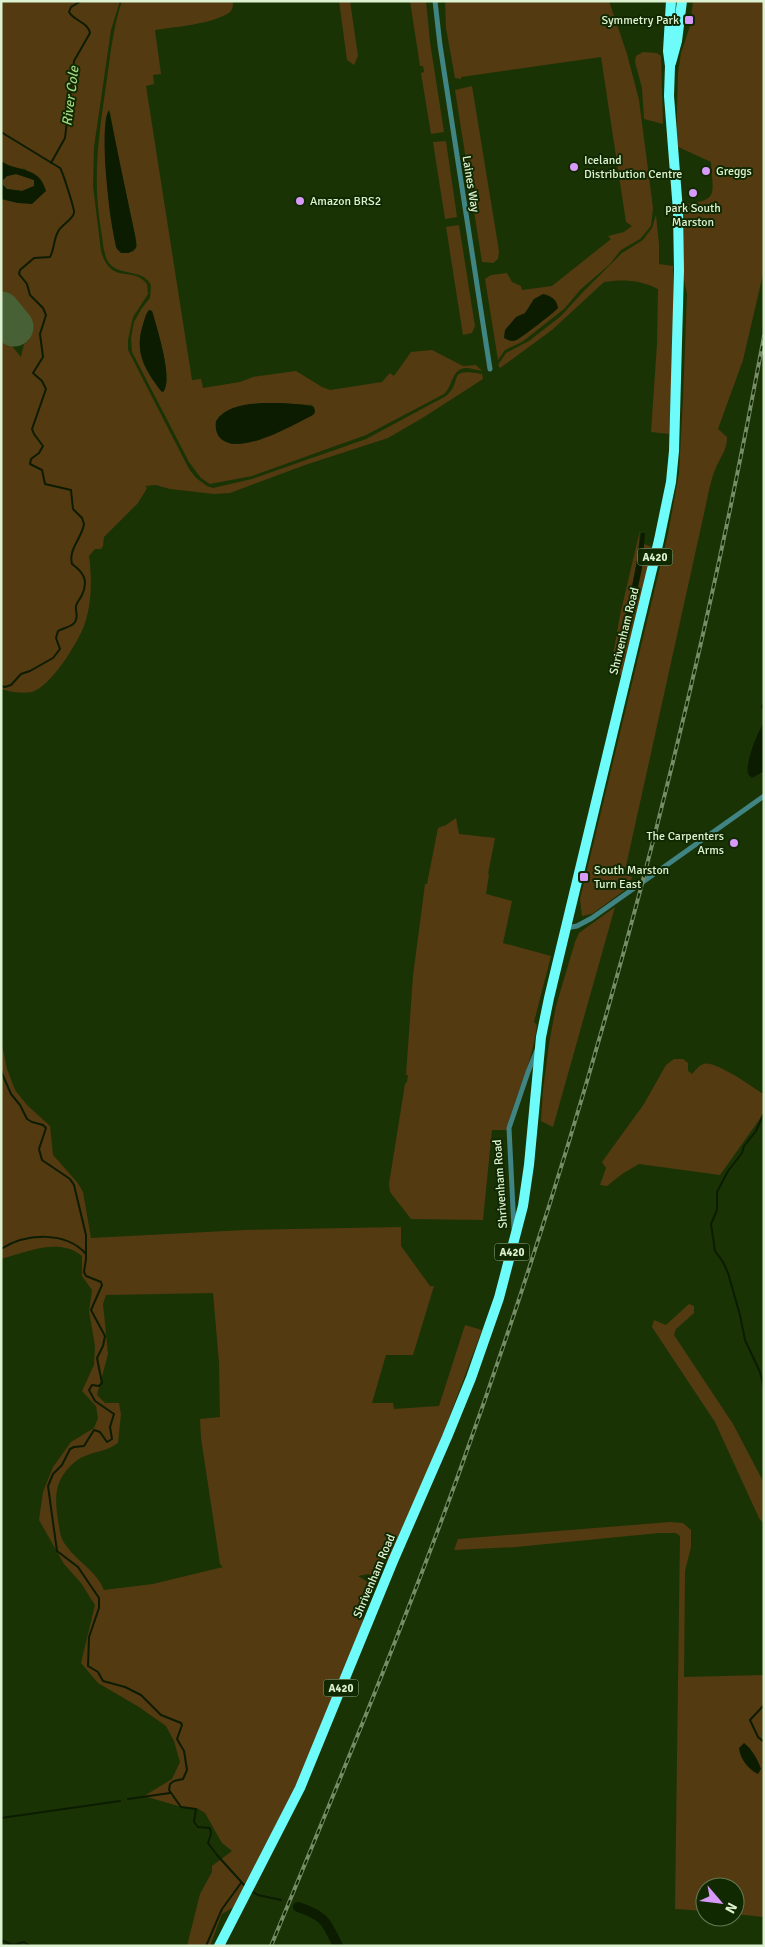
<svg xmlns="http://www.w3.org/2000/svg" width="765" height="1947" viewBox="0 0 765 1947" font-family="Signika,sans-serif">
<style>
.green{fill:#543a11;fill-rule:evenodd}
.water{fill:#0c1c01;fill-rule:evenodd}
.lines{fill:none;stroke-linecap:round;stroke-linejoin:round}
.stream{stroke:#0c1c01;stroke-width:2}
.river{stroke:#0c1c01;stroke-width:10}
.runway{stroke:#486035;stroke-width:39}
.street{stroke:#408483;stroke-width:5}
.highway{stroke:#6efcfa;stroke-width:10}
.rail-casing{stroke:#758c65;stroke-width:4}
.rail{stroke:#112900;stroke-width:2;stroke-dasharray:5.5;stroke-linecap:butt}
.poi-dot{fill:#d89af8;stroke:#112900;stroke-width:2}
.labels{text-anchor:middle;stroke-width:4;stroke-linejoin:round;paint-order:stroke}
.shield{fill:#112900;stroke:#a0b693;stroke-width:1}
.shield-label{font-size:11px;font-weight:bold;fill:#ddf2d2}
.poi-label{font-size:12px;fill:#ddf2d2;stroke:#112900;text-anchor:start}
.street-label{font-size:12px;fill:#ddf2d2;stroke:#112900}
.water-label{font-size:14px;font-style:italic;fill:#a2d581;stroke:#112900}
</style>
<rect width="100%" height="100%" fill="#1a3305"/>
<!-- green -->
<g class="green">
<path d="M1,1h119l-9,29 -17,117 -1,39 8,65c10,35 31,14 46,33l1,10 -15,23 -5,23v10l61,119 7,9 11,8 6,2 39,-9 114,-40 80,-43c18,-15 -1,-29 36,-22l1,5 -59,38 -36,21 -83,27 -75,28 -16,1 -44,-5 -14,-4 -11,1 2,2 -9,15 -34,34 -1,9 -2,3h-6l-6,7c3,22 3,48 -5,70 -7,18 -33,60 -52,66 -10,2 -21,0 -31,-3v-356l20,24 3,-13 5,-4 -1,-13 -27,-34v-94l17,4 28,-12 -21,-22 -15,-2 -9,-6z"/>
<path d="M122,1h111c0,5 0,8 -3,11 -16,12 -56,15 -75,18l6,44 -8,1 1,9 -8,2 46,294 9,-1 2,9 37,-6 13,-5 43,-6 26,16 8,3 52,-8 8,-9 4,3 17,-24 21,-2 31,16 13,-1 6,6c-6,-1 -11,-3 -16,-3 -15,1 -13,18 -22,26l-78,41 -114,41 -42,8 -9,-6 -12,-16 -57,-110 -1,-14 3,-16 8,-14 8,-10 1,-13c-9,-18 -34,-7 -44,-25 -4,-9 -4,-20 -6,-30 -10,-60 0,-106 8,-166 3,-22 6,-42 13,-63zM110,112l8,45 17,77 2,12 -4,6 -17,-4 -6,-34 -5,-57 1,-40zM149,310l3,1c4,15 22,69 11,81l-2,-1c-17,-23 -27,-38 -18,-66 2,-6 3,-11 6,-15zM272,403l40,2 3,6 -1,3 -55,26 -28,4 -10,-6 -3,-20c13,-14 36,-14 54,-15z"/>
<polygon points="339,1 350,1 358,56 354,65 347,60"/>
<polygon points="410,1 426,1 430,42 444,132 431,134 421,73 424,72 423,66 420,66"/>
<path d="M445,1h164l18,53 12,46 14,108 -2,18 -11,13 -19,11 -12,15 -28,24 -17,20 -42,33 -17,8 -7,10 -13,-81 6,-4 16,-2 5,9 9,4 1,4 30,-4 59,-47 -3,-3 16,-4 8,-6 -6,-4 -25,-165 -140,20v2l-6,-1 -9,-50zM534,299l20,13 -37,28 -7,1z"/>
<path d="M693,1h71v269l-21,90 -25,69 9,8c1,12 -8,22 -12,33 -5,12 -7,26 -10,39l-81,366 8,2 -3,10 -37,27 -10,2 -2,-17 88,-365 11,-61 4,-74 4,-105 -3,-14 -2,-76c37,-3 31,-8 29,-42l-35,-16 2,-73 3,-20 9,-27z"/>
<polygon points="643,52 657,53 661,56 663,124 644,119 642,88 635,62 636,56"/>
<polygon points="472,86 499,251 498,259 493,263 482,262 455,90"/>
<polygon points="446,141 457,217 445,219 433,142"/>
<polygon points="16,174 34,180 35,186 22,191 7,189 3,185 3,180 7,176"/>
<path d="M656,215l3,29v20l14,2v98l-4,70 -18,-2 6,-88 1,-55c-17,-9 -36,-10 -54,-7l-52,48 -52,38 -2,-3 8,-12 23,-12 32,-25 22,-24 39,-39 21,-13 9,-12z"/>
<polygon points="459,225 475,326 472,333 463,335 446,227"/>
<path d="M1,300l24,32 -3,6 -7,4c-15,-9 -14,-26 -14,-42z"/>
<path d="M640,530l-3,31 -13,63 -2,18 4,1c8,-33 15,-66 18,-99l10,4 -31,123 -2,5 -7,-10 -1,-11 7,-40z"/>
<path d="M456,818l3,16 36,4 -7,36 1,1 -3,19 26,7 -9,42 48,13 -17,66 3,3c-4,37 -22,69 -30,105h-15l-9,90 -72,-1 -21,-27 -1,-8 16,-100 2,-2 1,-7h-2l7,-99 12,-92h2l11,-56 8,-3z"/>
<polygon points="615,907 553,1127 541,1121 543,1090 549,1044 556,1006 575,942 579,933"/>
<path d="M1,1040l6,29 8,21 12,15 23,21 3,29 24,27 6,10 8,46 154,-8 156,-3v19l29,40h4l-21,69h-27l-14,48h21l1,6 45,-3 26,-81 17,5 -39,104 -54,128 -3,-1 -10,15 -8,-2 -10,2 15,9c-1,13 -13,28 -10,41l-65,160 -64,121 -12,7 -12,32h-23l13,-52 12,-22v-6l20,-15 -10,-8 -17,-30 -8,-5h-12l-41,-12 28,-17 8,-17 -6,-21 -8,-15 -27,-19 -41,-24 -17,-20 14,-58 -14,-22 -17,-19 -25,-44 4,-28 10,-25 18,-25 23,-14 4,-10 -2,-12 -14,-15 12,-26 1,-19 -6,-35 3,-21 -10,-14v-20c-22,-19 -56,-4 -81,3zM213,1293l6,70 1,54 -20,2 1,19 19,126 3,3 -70,17 -49,6c-8,-21 -32,-31 -42,-51 -2,-5 -3,-13 -4,-19 -4,-25 -3,-42 18,-59 13,-10 29,-8 42,-18l3,-29 -2,-11h-14l-8,-8 11,-41 -5,-50 3,-9z"/>
<path d="M674,1059h9l5,4v8l4,3c3,-3 7,-9 12,-10 10,-4 49,23 59,30l1,19 -44,62 -81,-11 -17,10 -15,12 -7,-1 6,-17 -4,-6 42,-58 22,-39z"/>
<polygon points="689,1304 694,1306 694,1313 676,1329 674,1335 733,1424 764,1483 764,1524 759,1518 715,1422 652,1327 654,1320 666,1325"/>
<polygon points="670,1522 683,1523 691,1530 691,1547 685,1571 684,1677 764,1675 764,1917 735,1914 735,1887 705,1887 705,1911 675,1909 680,1536 676,1533 659,1533 516,1547 454,1550 458,1539"/>
</g>
<!-- water -->
<g class="water">
<path d="M109,110l27,131v7l-7,5h-8l-4,-4c-7,-21 -19,-123 -8,-139z"/>
<path d="M1,161c17,12 38,4 45,30l-14,13 -14,-1 -16,-4zM16,174l18,6v6l-12,5 -15,-2 -4,-4v-5l4,-4z"/>
<path d="M543,294c8,2 14,5 15,14 -3,4 -38,31 -42,32 -5,2 -8,0 -12,-2l1,-8 11,-13 9,-4 9,-14z"/>
<path d="M149,310l3,1 1,3c4,15 21,67 10,78l-2,-1c-15,-20 -26,-38 -19,-63 2,-6 3,-13 7,-18z"/>
<path d="M279,403c6,0 32,2 35,4l1,5 -2,3c-20,10 -72,41 -92,24 -5,-5 -6,-11 -5,-18 12,-19 44,-18 63,-18z"/>
<path d="M641,533h4l-3,35 -16,75h-4c1,-14 4,-27 7,-41 5,-23 9,-46 12,-69z"/>
<path d="M764,723v48l-12,7 -4,-4c-3,-10 9,-42 16,-51z"/>
<path d="M744,1743c8,6 14,17 17,26l-3,5c-10,-5 -18,-15 -19,-26z"/>
</g>
<g class="lines">
<!-- stream -->
<g class="stream">
<path d="M1,132l59,36c2,2 15,42 14,45 -2,7 -11,11 -15,17 -6,9 -4,18 -9,27l-16,1 -14,12 -1,4 8,10 3,11 13,13 3,7 -6,19 3,23 -10,16 9,8 4,8 -14,40 2,5 9,12 -4,7 -8,6 -1,5 12,6 3,14 26,6 2,19 9,9 2,6c-2,14 -16,25 -12,40 11,8 17,16 10,31 -2,4 -5,7 -6,11 -1,6 3,10 -1,16 -3,5 -12,6 -17,9l-2,7 4,11 -7,9 -23,13 -9,3 -10,11 -6,2 -4,-1"/>
<path d="M51,163l14,-25 9,-77 16,-28c-2,-11 -16,-12 -21,-21l2,-5 10,-6"/>
<polyline points="762,707 764,703"/>
<polyline points="1,1071 11,1094 20,1105 27,1119 32,1122 43,1125 46,1128 39,1149 42,1160 70,1179 74,1185 86,1235 86,1259 84,1272 86,1276 101,1282 102,1285 91,1310 105,1336 103,1346 97,1358 102,1383 99,1386 92,1385 89,1390 95,1401 114,1414 110,1427 112,1439 107,1442 100,1432 94,1430 84,1446 74,1447 70,1449 62,1465 53,1474 48,1486 57,1551 78,1567 99,1598 99,1608 89,1637 88,1666 98,1672 103,1681 125,1687 141,1695 161,1715 181,1723 182,1725 177,1739 184,1751 185,1757 187,1770 183,1779 174,1781 170,1784 169,1790 181,1807 196,1809 194,1822 198,1827 210,1828 211,1834 208,1843 217,1855 245,1886"/>
<polyline points="764,1113 756,1131 744,1146 742,1153 728,1171 717,1192 717,1210 711,1224 715,1251 723,1262 728,1273 740,1315 745,1340 760,1372 764,1388"/>
<path d="M1,1249c25,-16 65,-18 85,5"/>
<polyline points="764,1705 750,1720 758,1737 764,1742"/>
<polyline points="128,1799 170,1793"/>
<polyline points="1,1818 120,1801"/>
<polyline points="251,1891 258,1895 281,1900"/>
<polyline points="1,1940 13,1945 24,1942 30,1946"/>
<polyline points="206,1946 222,1909 241,1883"/>
</g>
<!-- river -->
<path class="river" d="M298,1907c27,9 28,14 40,39"/>
<!-- runway -->
<polyline class="runway" points="1,311 14,327"/>
<!-- street -->
<g class="street">
<polyline points="435,1 440,45 490,369"/>
<polyline points="566,928 577,926 592,918 764,796"/>
<polyline points="514,1229 509,1128 528,1072 537,1050"/>
</g>
<!-- highway -->
<g class="highway">
<polyline points="671,63 677,41 682,1"/>
<polyline points="219,1946 300,1788 393,1561 447,1437 471,1378 499,1298 523,1206 529,1165 541,1037 549,998 659,540 671,482 674,451 679,270 678,211 669,96 670,66 668,51 671,1"/>
</g>
<defs>
<path id="rail" d="M271,1946c65,-157 130,-313 188,-473 133,-369 234,-751 305,-1137"/>
</defs>
<!-- rail casing -->
<use href="#rail" class="rail-casing"/>
<!-- rail -->
<use href="#rail" class="rail"/>
</g>
<!-- markers -->
<g class="poi-dot">
<rect x="684" y="15" width="10" height="10" rx="2.5"/>
<circle cx="574" cy="167" r="5"/>
<circle cx="706" cy="171" r="5"/>
<circle cx="693" cy="193" r="5"/>
<circle cx="300" cy="201" r="5"/>
<circle cx="734" cy="843" r="5"/>
<rect x="579" y="872" width="10" height="10" rx="2.5"/>
</g>
<g class="labels">
<!-- shield labels -->
<g class="shield">
<rect x="637.5" y="548.5" width="35" height="17" rx="4"/>
<rect x="494.5" y="1243.5" width="35" height="17" rx="4"/>
<rect x="323.5" y="1679.5" width="35" height="17" rx="4"/>
</g>
<g class="shield-label">
<text x="655" y="561">A420</text>
<text x="512" y="1256">A420</text>
<text x="341" y="1692">A420</text>
</g>
<!-- poi labels -->
<g class="poi-label">
<text x="679" y="24" text-anchor="end">Symmetry Park</text>
<text x="584" y="164">Iceland<tspan x="584" dy="14">Distribution Centre</tspan></text>
<text x="716" y="175">Greggs</text>
<text x="310" y="205">Amazon BRS2</text>
<text x="693" y="212" text-anchor="middle">park South<tspan x="693" dy="14">Marston</tspan></text>
<text x="724" y="840" text-anchor="end">The Carpenters<tspan x="724" dy="14">Arms</tspan></text>
<text x="594" y="874">South Marston<tspan x="594" dy="14">Turn East</tspan></text>
</g>
<!-- street labels -->
<g class="street-label">
<text transform="translate(471 184) rotate(81)" y="4">Laines Way</text>
<text transform="translate(624 631) rotate(-76)" y="4">Shrivenham Road</text>
<text transform="translate(500 1184) rotate(-94)" y="4">Shrivenham Road</text>
<text transform="translate(374 1576) rotate(-67)" y="4">Shrivenham Road</text>
</g>
<!-- water labels -->
<g class="water-label">
<text transform="translate(70 96) rotate(-83)" y="5">River Cole</text>
</g>
</g>
<!-- border -->
<rect width="765" height="1947" fill="none" stroke="#ddf2d2" stroke-width="5"/>
<!-- north arrow -->
<g transform="translate(720 1902) rotate(118)"><circle r="24" fill="#112900" stroke="#637954"/>
<path d="M0-4L9 19L0 12L-9 19Z" fill="#d89af8"/>
<text y="-8" font-size="14" font-weight="bold" text-anchor="middle" fill="#ddf2d2">N</text>
</g>
</svg>
